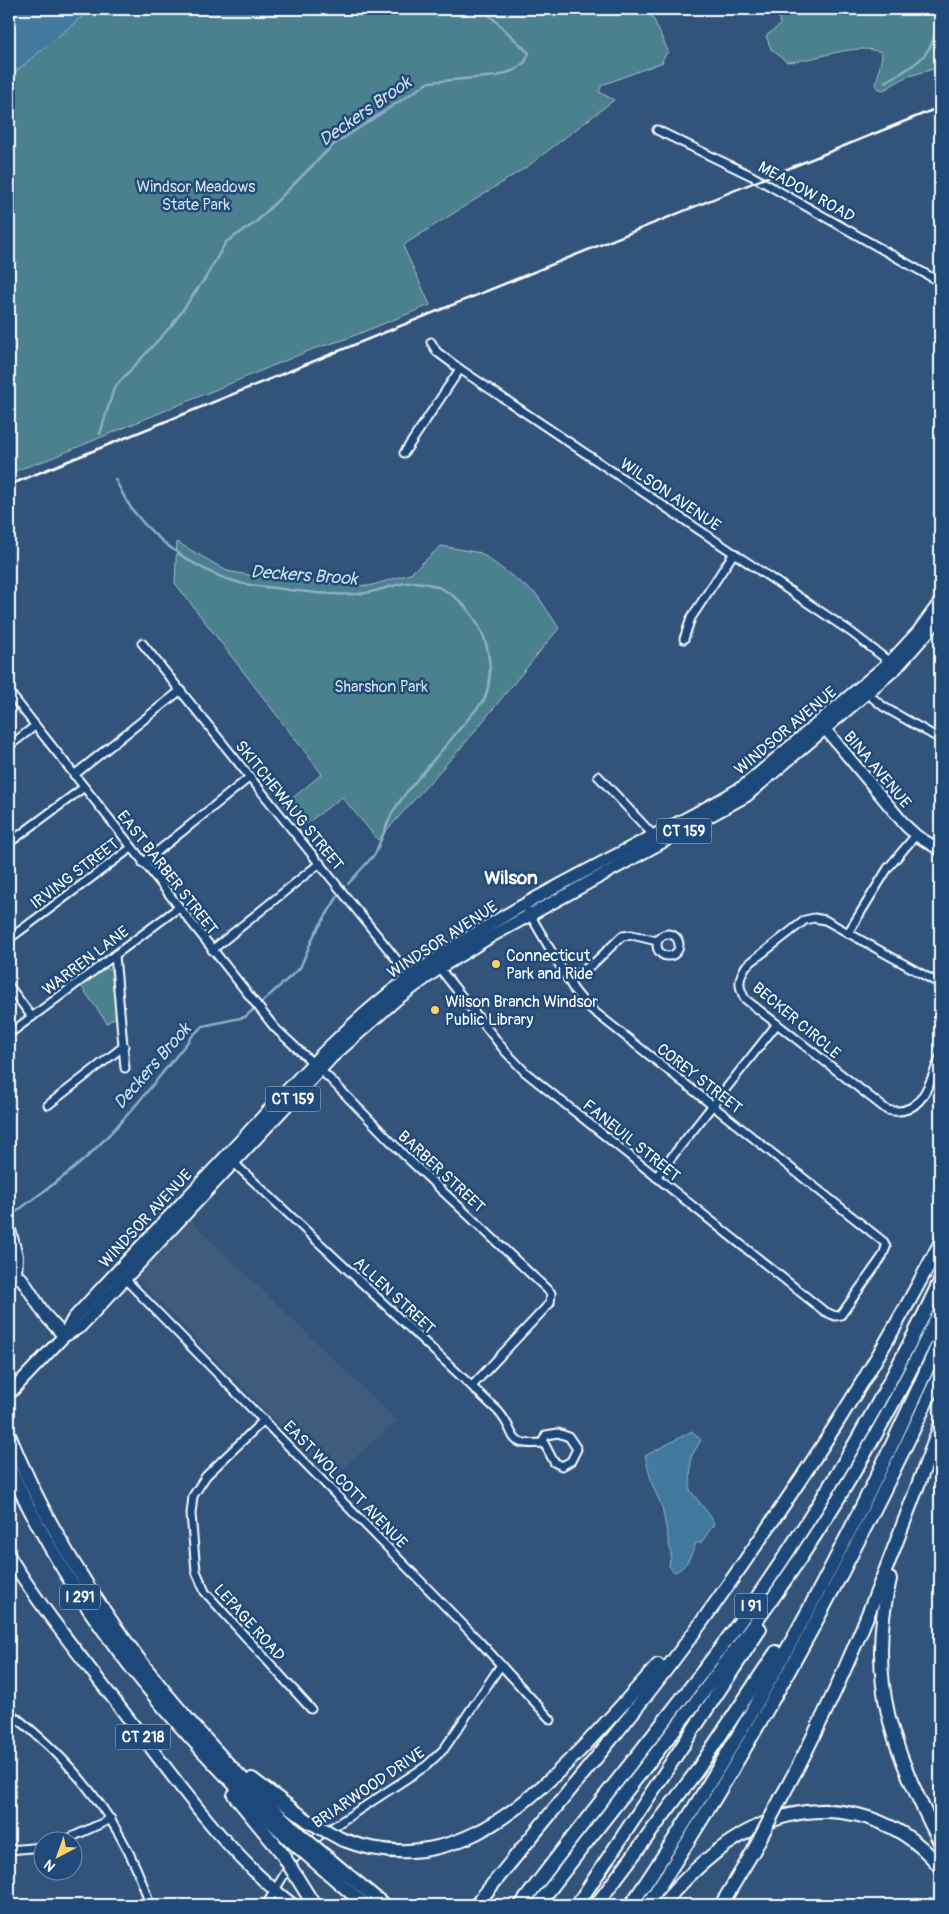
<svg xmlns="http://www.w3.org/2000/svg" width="949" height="1914" viewBox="0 0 949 1914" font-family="Pangolin,sans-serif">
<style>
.built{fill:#3f5b7c}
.green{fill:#4b808e;stroke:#a5c0c6}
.water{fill:#42799e;stroke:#8eafc5}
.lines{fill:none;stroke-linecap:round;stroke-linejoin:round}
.stream{stroke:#8eafc5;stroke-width:2.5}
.street-casing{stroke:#fff;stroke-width:11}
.secondary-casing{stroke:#fff;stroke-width:14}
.primary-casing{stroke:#fff;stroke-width:15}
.highway-casing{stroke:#fff;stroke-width:16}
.street{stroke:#1f4a7a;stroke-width:7}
.secondary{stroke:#1f4a7a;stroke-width:10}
.primary{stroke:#1f4a7a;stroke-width:11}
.highway{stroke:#1f4a7a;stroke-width:12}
.rail{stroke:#fff;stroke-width:2.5}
.highway-bridge-casing{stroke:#fff;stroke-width:16;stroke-linecap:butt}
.highway-bridge{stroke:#1f4a7a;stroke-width:12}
.poi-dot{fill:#ffd166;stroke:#1f4a7a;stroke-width:2}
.labels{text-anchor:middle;stroke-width:5;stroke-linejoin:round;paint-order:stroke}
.shield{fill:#1f4a7a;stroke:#bcc9d7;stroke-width:1}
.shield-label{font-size:15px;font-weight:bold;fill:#fff}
.park-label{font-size:16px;fill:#d2dfe3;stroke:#1f4a7a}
.street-label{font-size:16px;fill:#fff;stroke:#1f4a7a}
.poi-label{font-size:16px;fill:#fff;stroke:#1f4a7a;text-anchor:start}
.water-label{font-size:18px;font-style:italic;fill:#d0dee7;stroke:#1f4a7a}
.quarter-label{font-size:19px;font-weight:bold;fill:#fff;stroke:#1f4a7a}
</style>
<rect width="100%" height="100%" fill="#32547b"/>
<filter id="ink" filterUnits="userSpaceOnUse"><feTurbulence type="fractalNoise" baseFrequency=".02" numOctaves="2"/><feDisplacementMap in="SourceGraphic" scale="10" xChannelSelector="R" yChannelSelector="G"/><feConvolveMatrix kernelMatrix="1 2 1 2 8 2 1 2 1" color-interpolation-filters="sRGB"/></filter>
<g filter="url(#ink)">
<!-- built -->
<polygon class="built" points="189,1219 397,1421 332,1478 135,1277"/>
<!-- green -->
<g class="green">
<polygon points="91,9 649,9 668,51 662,60 663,62 602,85 599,92 614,100 528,166 405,244 404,248 430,305 343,340 313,349 49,459 9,473 9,77"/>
<path d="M778,9h162v58l-34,10 -22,13 -5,-1 -3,-4 6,-29 -1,-4c-30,-10 -64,9 -94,10l-16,-13 -5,-13 14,-11z"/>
<polygon points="177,542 227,571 264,578 369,586 410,574 441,546 481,553 537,595 559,628 466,742 378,840 342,797 302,827 284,805 322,774 175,583"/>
<polygon points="105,968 111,970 117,1016 107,1023 81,986"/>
</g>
<!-- water -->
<g class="water">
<polygon points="9,9 91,9 9,77"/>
<path d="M692,1431l9,9 -10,17 -1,33 21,27 3,7 -13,19h-5c-4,11 -10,26 -22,29l-5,-6 2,-12 -9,-47 -10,-23 -7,-28z"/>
</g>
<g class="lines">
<!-- stream -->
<g class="stream">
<path d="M885,82c35,-20 48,-25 55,-68"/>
<polyline points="100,434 114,388 172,325 206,277 226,242 255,223 333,145 429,82 497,76 515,70 525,62 529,53 483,9"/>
<path d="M115,479c6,11 11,23 19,33 25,32 67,61 106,71 16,4 33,4 49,7 22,2 46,6 68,4 24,-1 43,-15 67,-11 50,9 79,73 60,117l-79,94 -13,19 -17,41 -27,30"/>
<path d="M16,1212c25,-20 52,-36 75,-59 38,-37 70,-78 103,-119l9,-8 42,-9 55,-49 14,-33 24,-39"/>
</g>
<defs>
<g id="street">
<polyline points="657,130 752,176 940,282"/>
<polyline points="431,342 437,352 460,369 851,632 891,663"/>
<polyline points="404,453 460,369"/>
<polyline points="684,639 691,618 734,553"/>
<polyline points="142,643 413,980"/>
<polyline points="864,691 884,707 940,739"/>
<polyline points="9,692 275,1028 330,1079 403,1154 551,1293 550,1303 472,1386"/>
<polyline points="9,746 35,726"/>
<polyline points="74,775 181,690"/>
<polyline points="598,776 654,836"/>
<polyline points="9,843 83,788"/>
<polyline points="143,863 250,777"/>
<polyline points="848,933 888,868 916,835"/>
<circle cx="668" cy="945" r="11"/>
<polyline points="9,939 131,848"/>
<polyline points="212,950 320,863"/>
<polyline points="115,955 125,1068"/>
<polyline points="437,965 505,1051 525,1072 824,1311 835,1316 841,1315 882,1257 886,1247 884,1242 586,1005 574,990 525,906"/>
<polyline points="568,979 593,964 622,936 632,935 657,941"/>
<path d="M940,984l-115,-64 -11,-2 -9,2 -59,46c-8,13 -8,20 -1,33l142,111c35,8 42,-27 53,-52"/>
<polyline points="9,986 32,1017"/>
<polyline points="9,1034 178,908"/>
<polyline points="48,1105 124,1046"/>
<path d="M232,1161l266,250c22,25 5,35 46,32"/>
<polyline points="656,1177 777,1024"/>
<polyline points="122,1276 480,1642 551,1720"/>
<polyline points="264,1420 206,1476 193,1496 191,1514 196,1571 205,1592 311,1709"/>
<polygon points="558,1433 569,1437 577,1449 571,1461 562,1466 554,1462 543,1441 546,1435"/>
<path d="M9,1712c66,50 116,113 141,193"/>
<polyline points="61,1842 111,1819"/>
<polyline points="9,1850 42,1847"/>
<polyline points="266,1905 293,1860 310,1842 426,1766 444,1749 501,1665"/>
</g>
<polyline id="secondary" points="820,723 906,826 917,836 940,850"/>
<g id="primary">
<polyline points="9,1273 22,1279 45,1315 64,1336"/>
<polyline points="66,1335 80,1327 332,1057 397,999 441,967 490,937 746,796 896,668 940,618"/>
<path d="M9,1394l55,-58 9,-17c56,-61 114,-121 171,-182 51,-55 100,-111 161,-156 98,-73 212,-124 319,-183l20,-12 148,-126 26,-28 22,-30"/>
<path d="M9,1556c35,57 79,109 119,162 51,66 99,136 165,187"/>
</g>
<g id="highway">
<polyline points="9,1230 16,1256 15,1275"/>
<path d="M9,1435c63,154 168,286 289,398"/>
<path d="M9,1466c67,150 165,262 282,375"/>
<path d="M890,1579c-25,103 4,173 50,263"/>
<polyline points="252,1779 308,1821"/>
<polyline points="234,1795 281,1852"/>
<path d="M781,1798c66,-118 112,-246 159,-372"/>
<path d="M341,1839c101,40 176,-24 242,-92 26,-27 50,-54 75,-82"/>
<path d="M476,1905c82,-102 169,-202 245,-310 80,-113 156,-228 219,-352"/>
<path d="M521,1905c70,-95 148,-186 218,-282 77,-108 145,-222 201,-342"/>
<path d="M538,1905c76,-100 157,-198 230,-300 66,-93 123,-192 172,-294"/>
<polyline points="577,1905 760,1629"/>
<polyline points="596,1905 696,1772 776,1652"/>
<path d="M631,1905c120,-178 222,-368 309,-565"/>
<path d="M647,1905c112,-169 208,-348 293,-532"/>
<path d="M662,1905c49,-58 116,-109 196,-90 33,8 61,26 82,52"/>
<polyline points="721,1905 754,1850"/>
</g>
</defs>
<!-- street casing -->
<use href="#street" class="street-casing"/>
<!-- secondary casing -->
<use href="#secondary" class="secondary-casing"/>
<!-- primary casing -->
<use href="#primary" class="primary-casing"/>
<!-- highway casing -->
<use href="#highway" class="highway-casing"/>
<!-- street -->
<use href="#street" class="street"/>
<!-- secondary -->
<use href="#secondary" class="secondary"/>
<!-- primary -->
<use href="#primary" class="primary"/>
<!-- highway -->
<use href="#highway" class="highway"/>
<!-- rail -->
<polyline class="rail" points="9,485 940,107"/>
<defs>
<g id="highway-bridge">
<polyline points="308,1821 341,1839"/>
<polyline points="298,1833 384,1905"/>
<polyline points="291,1841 365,1905"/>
<polyline points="754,1850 781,1798"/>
<polyline points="281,1852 314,1905"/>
</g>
</defs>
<!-- highway-bridge casing -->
<use href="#highway-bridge" class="highway-bridge-casing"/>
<!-- highway-bridge -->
<use href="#highway-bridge" class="highway-bridge"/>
</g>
</g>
<!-- markers -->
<g class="poi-dot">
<circle cx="496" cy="964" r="5"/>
<circle cx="435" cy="1010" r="5"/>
</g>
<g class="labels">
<!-- shield labels -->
<g class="shield">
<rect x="656.5" y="818.5" width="55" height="25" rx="4"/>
<rect x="265.5" y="1086.5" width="55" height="25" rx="4"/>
<rect x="60" y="1584.5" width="40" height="25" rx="4"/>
<rect x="735" y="1593.5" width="32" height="25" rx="4"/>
<rect x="115.5" y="1724.5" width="55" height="25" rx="4"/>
</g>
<g class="shield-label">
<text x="684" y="836">CT 159</text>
<text x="293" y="1104">CT 159</text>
<text x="80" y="1602">I 291</text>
<text x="751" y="1611">I 91</text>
<text x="143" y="1742">CT 218</text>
</g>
<!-- park labels -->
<g class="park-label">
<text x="196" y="192">Windsor Meadows<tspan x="196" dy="18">State Park</tspan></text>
<text x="381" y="692">Sharshon Park</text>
</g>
<!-- street labels -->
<g class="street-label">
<text transform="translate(807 191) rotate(29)" y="6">MEADOW ROAD</text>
<text transform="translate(671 494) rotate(34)" y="6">WILSON AVENUE</text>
<text transform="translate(785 730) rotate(-40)" y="6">WINDSOR AVENUE</text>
<text transform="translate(878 769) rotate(50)" y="6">BINA AVENUE</text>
<text transform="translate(290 805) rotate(51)" y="6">SKITCHEWAUG STREET</text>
<text transform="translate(168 872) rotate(52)" y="6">EAST BARBER STREET</text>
<text transform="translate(74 873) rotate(-37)" y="6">IRVING STREET</text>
<text transform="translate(442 939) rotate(-33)" y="6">WINDSOR AVENUE</text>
<text transform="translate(85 960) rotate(-37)" y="6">WARREN LANE</text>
<text transform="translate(797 1020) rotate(40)" y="6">BECKER CIRCLE</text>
<text transform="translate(700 1078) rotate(38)" y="6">COREY STREET</text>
<text transform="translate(632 1140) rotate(39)" y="6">FANEUIL STREET</text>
<text transform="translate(442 1171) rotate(43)" y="6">BARBER STREET</text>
<text transform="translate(145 1218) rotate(-47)" y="6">WINDSOR AVENUE</text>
<text transform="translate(395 1295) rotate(43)" y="6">ALLEN STREET</text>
<text transform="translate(346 1484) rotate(46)" y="6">EAST WOLCOTT AVENUE</text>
<text transform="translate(250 1622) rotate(48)" y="6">LEPAGE ROAD</text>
<text transform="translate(368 1787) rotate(-34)" y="6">BRIARWOOD DRIVE</text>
</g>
<!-- poi labels -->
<g class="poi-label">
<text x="506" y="961">Connecticut<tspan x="506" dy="18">Park and Ride</tspan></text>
<text x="445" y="1007">Wilson Branch Windsor<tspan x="445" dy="18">Public Library</tspan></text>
</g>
<!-- water labels -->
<g class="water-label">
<text transform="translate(365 111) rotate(-35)" y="6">Deckers Brook</text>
<text transform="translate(304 575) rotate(4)" y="6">Deckers Brook</text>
<text transform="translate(152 1066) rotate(-49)" y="6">Deckers Brook</text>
</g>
<!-- quarter labels -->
<g class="quarter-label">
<text x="511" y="884">Wilson</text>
</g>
</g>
<!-- margin -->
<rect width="949" height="1914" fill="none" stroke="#1f4a7a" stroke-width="30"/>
<rect x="15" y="15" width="919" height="1884" fill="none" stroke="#fff" stroke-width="2" filter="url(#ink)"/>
<!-- north arrow -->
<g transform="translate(58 1856) rotate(221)"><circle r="24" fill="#1f4a7a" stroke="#7992af"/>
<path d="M0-4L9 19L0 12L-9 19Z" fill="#ffd166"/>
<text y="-8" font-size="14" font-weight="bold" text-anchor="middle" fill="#ffffff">N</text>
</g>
</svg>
